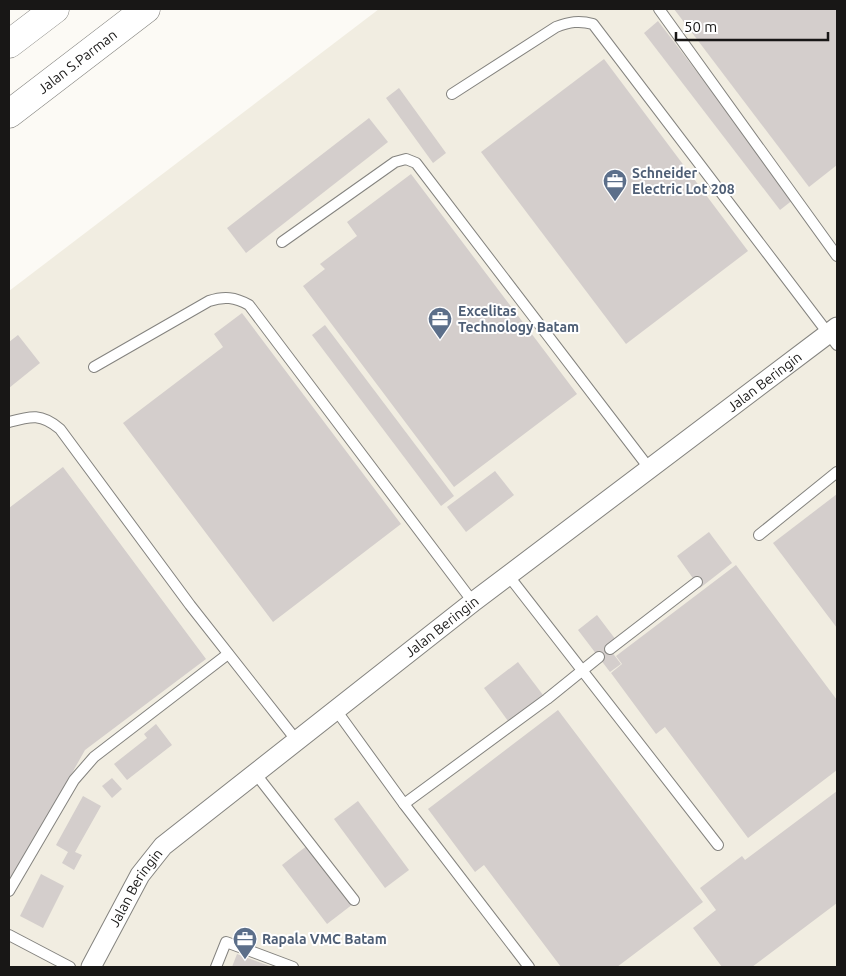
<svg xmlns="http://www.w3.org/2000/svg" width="846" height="976" viewBox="0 0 846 976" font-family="Ubuntu,sans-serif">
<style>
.built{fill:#f1ede1}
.building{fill:#d4cecc}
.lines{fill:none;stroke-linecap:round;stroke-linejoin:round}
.lane-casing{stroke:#84837f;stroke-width:12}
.street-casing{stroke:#84837f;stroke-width:21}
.primary-casing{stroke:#84837f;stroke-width:29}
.lane{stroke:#fff;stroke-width:10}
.street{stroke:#fff;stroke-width:19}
.primary{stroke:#fff;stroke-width:28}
.labels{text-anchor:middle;stroke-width:4;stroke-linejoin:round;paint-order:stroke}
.street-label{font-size:14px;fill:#181716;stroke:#fff}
.service-label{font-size:14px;font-weight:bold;fill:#4e5e75;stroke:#fff;text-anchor:start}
</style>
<rect width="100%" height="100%" fill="#fcfaf5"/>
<!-- built -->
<polygon class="built" points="379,9 837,9 837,967 9,967 9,291"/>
<!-- building -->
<g class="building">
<polygon points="674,9 837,9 837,165 809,187"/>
<polygon points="658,21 794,199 780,210 644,33"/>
<polygon points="604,59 748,251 626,344 481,152"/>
<polygon points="399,88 446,153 433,163 386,98"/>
<polygon points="369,118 388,142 246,253 227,228"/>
<polygon points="411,174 577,394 454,487 303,286 325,269 320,264 357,236 347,222"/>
<polygon points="242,313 401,524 273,622 123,423 223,347 214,334"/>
<polygon points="325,325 454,496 441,506 312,335"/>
<polygon points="18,335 40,363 9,388 9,342"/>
<polygon points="63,467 206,659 85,750 9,885 9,508"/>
<polygon points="495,471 514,495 466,532 447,507"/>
<polygon points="837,494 837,628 773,543"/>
<polygon points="709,532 732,563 700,588 677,556"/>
<polygon points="736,565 837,700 837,770 748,838 665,727 656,734 611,673 622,664 616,656"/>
<polygon points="597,615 616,640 608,647 621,664 610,672 578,630"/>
<polygon points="518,662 543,695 508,721 484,688"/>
<polygon points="558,710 703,902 617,967 561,967 484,865 475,872 428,809"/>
<polygon points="156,724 172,745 127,780 114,764 147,738 144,734"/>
<polygon points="112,778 122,789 112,798 102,786"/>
<polygon points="837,791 837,903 752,967 722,967 693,928 716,910 700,888 742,856 745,860"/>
<polygon points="83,796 101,806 75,852 82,855 74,870 62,863 68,852 56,845"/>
<polygon points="358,801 409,870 385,888 334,819"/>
<polygon points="308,845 353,904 327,924 282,865"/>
<polygon points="41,874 64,886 43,928 20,916"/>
<polygon points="237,954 272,967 232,967"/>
</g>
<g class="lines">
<defs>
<g id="lane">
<polyline points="659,9 837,256"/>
<path d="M452,94l104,-67c13,-5 23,-7 37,-3l244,321"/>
<polyline points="282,242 395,162 406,159 416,163 649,468"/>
<path d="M94,367l115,-66c15,-5 26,-4 40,4l224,297"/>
<path d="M9,422c22,-6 32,-9 51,7l130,176 107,136"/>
<polyline points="759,535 837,472"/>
<polyline points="508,575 718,845"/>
<polyline points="610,649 697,582"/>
<polyline points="336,710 404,804 529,967"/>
<polyline points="255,773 354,900"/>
<polyline points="404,804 547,699 599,657"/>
<polyline points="9,891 74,780 94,757 228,654"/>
<polyline points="9,935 70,967"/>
<polyline points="216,967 226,942 293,967"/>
</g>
<g id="street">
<path id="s1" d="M91,967l49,-92 23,-29 310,-244 364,-275"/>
</g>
<g id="primary">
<polyline points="9,44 55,9"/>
<path id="s2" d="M9,114l137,-105"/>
</g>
</defs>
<!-- lane casing -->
<use href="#lane" class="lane-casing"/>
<!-- street casing -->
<use href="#street" class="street-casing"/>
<!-- primary casing -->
<use href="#primary" class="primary-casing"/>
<!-- lane -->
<use href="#lane" class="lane"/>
<!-- street -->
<use href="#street" class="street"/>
<!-- primary -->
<use href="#primary" class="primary"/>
</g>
<!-- icons -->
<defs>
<symbol id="office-pin" viewBox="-11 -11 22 30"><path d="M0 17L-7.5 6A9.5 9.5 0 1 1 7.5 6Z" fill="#5c6f8a" stroke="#fff"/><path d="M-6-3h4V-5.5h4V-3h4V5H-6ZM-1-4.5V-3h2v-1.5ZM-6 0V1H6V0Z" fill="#fff"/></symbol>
</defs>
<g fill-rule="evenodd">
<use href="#office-pin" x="601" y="167" width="28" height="38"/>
<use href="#office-pin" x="426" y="305" width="28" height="38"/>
<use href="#office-pin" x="231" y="925" width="28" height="38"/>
</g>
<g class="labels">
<!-- street labels -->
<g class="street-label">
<text dy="5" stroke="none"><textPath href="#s2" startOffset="86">Jalan S.Parman</textPath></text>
<text dy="5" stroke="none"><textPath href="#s1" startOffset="901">Jalan Beringin</textPath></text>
<text dy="5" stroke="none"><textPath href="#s1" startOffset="496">Jalan Beringin</textPath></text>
<text dy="5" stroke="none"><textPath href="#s1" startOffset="91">Jalan Beringin</textPath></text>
</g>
<!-- service labels -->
<g class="service-label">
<text x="632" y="178">Schneider<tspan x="632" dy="16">Electric Lot 208</tspan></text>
<text x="458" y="316">Excelitas<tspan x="458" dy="16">Technology Batam</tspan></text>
<text x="262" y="944">Rapala VMC Batam</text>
</g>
</g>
<!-- border -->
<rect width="846" height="976" fill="none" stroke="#181716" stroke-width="20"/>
<!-- scale -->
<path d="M676 32v8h152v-8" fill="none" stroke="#181716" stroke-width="2.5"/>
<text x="684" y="32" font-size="15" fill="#181716" stroke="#ffffff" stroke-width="4" paint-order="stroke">50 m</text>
</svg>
